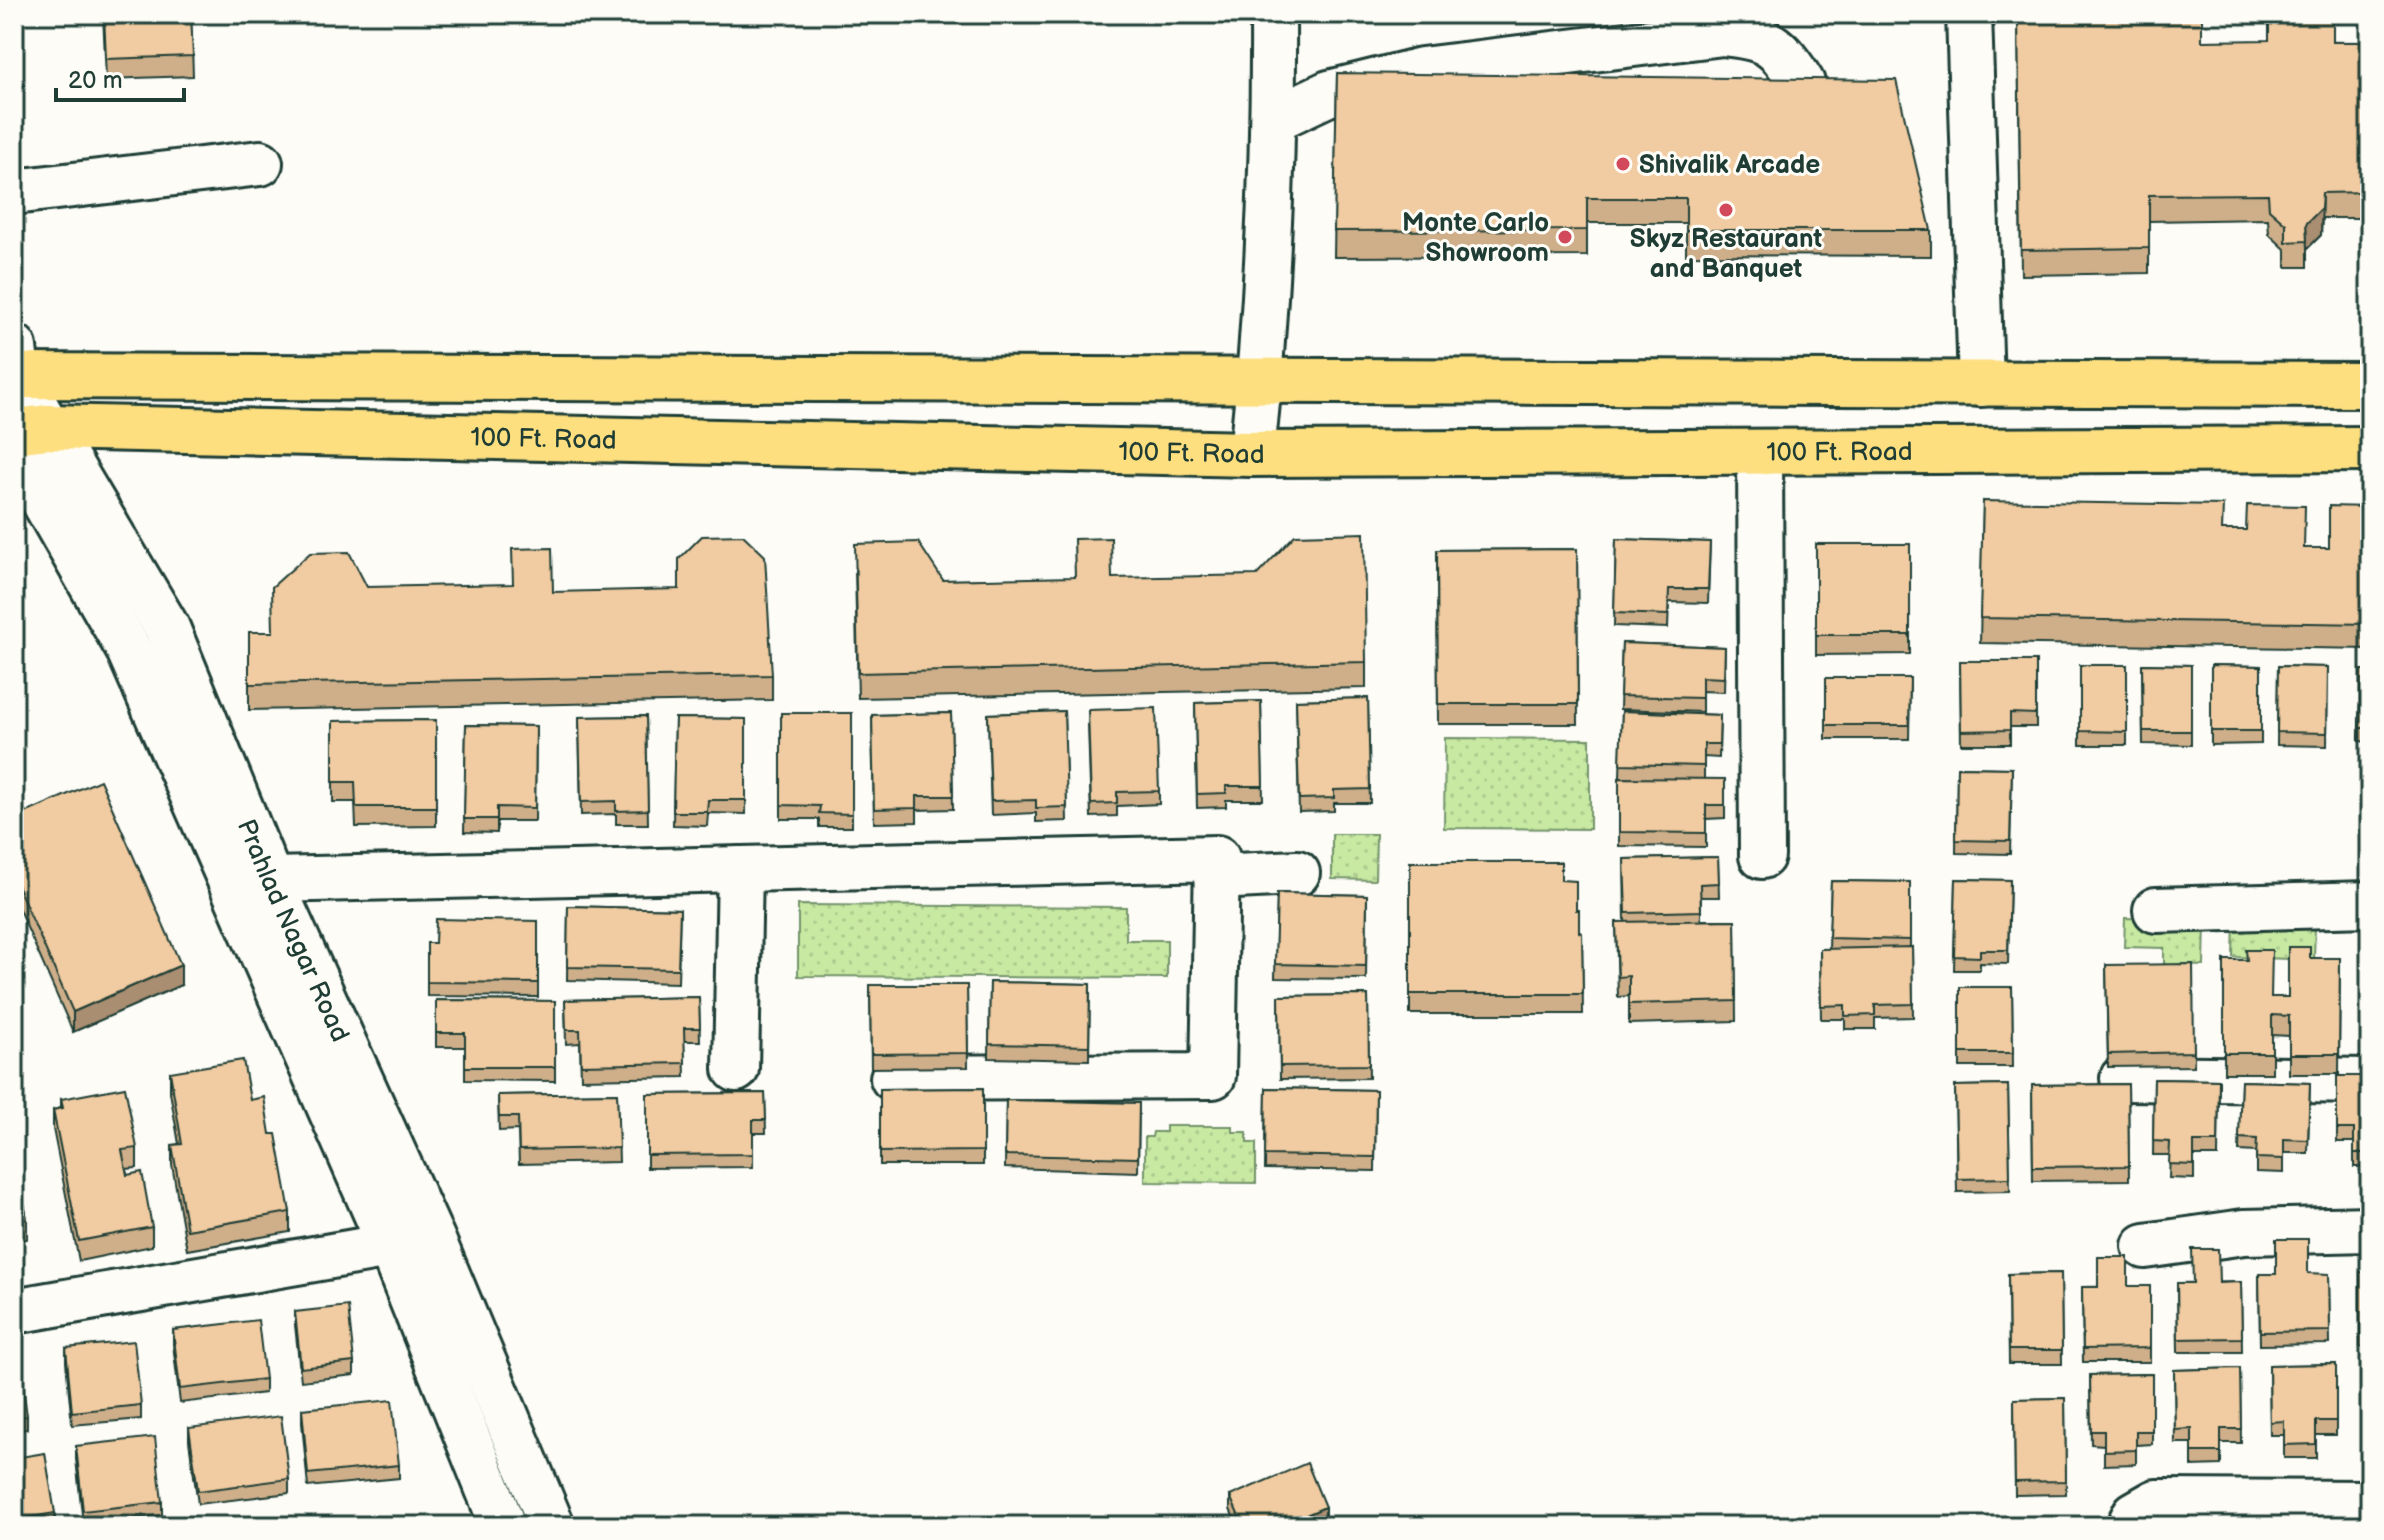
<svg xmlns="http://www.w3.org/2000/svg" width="2384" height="1540" viewBox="0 0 2384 1540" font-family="'Balsamiq Sans',sans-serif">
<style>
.grass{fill:url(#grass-dots);stroke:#73936b;stroke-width:2}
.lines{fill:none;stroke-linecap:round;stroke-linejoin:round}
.minor-casing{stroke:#1f3d34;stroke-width:50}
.major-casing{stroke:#1f3d34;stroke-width:50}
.minor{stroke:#fdfcf7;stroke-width:44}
.major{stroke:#fddf80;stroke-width:44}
.wall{fill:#cfaf8a;stroke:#1f3d34;stroke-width:2}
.shaded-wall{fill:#a98e71;stroke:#1f3d34;stroke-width:2}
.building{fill:#f1cba1;stroke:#1f3d34;stroke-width:2}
.poi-dot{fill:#d1495b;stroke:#fdfcf7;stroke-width:3}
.labels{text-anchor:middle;stroke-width:6;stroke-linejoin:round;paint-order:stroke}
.poi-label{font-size:26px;font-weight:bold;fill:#1f3d34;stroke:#fdfcf7;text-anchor:start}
.street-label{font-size:26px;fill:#1f3d34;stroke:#fdfcf7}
</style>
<defs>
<pattern id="grass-dots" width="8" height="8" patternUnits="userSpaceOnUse" patternTransform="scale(2)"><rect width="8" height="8" fill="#c7e9a2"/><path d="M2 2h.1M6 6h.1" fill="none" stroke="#aac98c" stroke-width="1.8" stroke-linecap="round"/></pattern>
</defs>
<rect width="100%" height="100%" fill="#fdfcf7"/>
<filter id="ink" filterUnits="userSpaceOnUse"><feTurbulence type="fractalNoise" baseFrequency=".0125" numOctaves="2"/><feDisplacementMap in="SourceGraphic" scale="16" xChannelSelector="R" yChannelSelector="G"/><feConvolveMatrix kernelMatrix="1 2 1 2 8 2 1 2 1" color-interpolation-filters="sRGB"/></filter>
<g filter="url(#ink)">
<!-- grass -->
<g class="grass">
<polygon points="1445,738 1590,739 1590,829 1444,828"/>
<polygon points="1332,834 1376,834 1375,880 1332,879"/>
<polygon points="798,905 1126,907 1126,940 1167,940 1167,978 798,976"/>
<polygon points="2125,918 2205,921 2204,966 2164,965 2164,948 2124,947"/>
<polygon points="2234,920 2315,923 2314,960 2233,957"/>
<polygon points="1166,1126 1233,1126 1233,1132 1247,1132 1247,1143 1256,1143 1256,1183 1145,1182 1145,1137 1152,1137 1153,1132 1166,1132"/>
</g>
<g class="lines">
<defs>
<g id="minor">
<polyline points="1969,14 1981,384"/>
<path d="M1274,119l55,-26 93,-23 301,-37c45,4 55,12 79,50"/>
<polyline points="14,192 260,163"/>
<path id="s1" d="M14,347l3,28 150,253 103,252 162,358 120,288"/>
<polyline points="14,449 129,650 390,1245 503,1526"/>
<polyline points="1760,452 1762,856"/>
<path d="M1252,454c15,-146 22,-293 21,-440"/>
<polyline points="1216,877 1297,873"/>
<polyline points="270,880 1217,858 1213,1076 893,1078"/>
<polyline points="2156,910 2370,904"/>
<polyline points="736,1069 740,869"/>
<polyline points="2123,1078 2370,1081"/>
<polyline points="2145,1246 2244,1232 2370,1229"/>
<polyline points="14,1311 418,1241"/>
<polyline points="2129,1526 2135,1514 2156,1502 2370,1503"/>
</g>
<g id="major">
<polyline points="14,376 2370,385"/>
<path id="s2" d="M14,431l34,-4 1204,27 1118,-5"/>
</g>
</defs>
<!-- minor casing -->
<use href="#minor" class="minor-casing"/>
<!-- major casing -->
<use href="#major" class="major-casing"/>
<!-- minor -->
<use href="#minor" class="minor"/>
<!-- major -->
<use href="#major" class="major"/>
</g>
<!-- wall -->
<g class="wall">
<polygon points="103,14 191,14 193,76 106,79"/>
<polygon points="1332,14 1431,14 1431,23 1332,19"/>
<polygon points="2018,14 2202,41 2370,42 2370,218 2322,218 2321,235 2307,249 2307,267 2286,267 2286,250 2269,234 2268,219 2149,221 2149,273 2021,275"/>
<polygon points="1337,73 1931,230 1931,256 1686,255 1686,223 1587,223 1587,256 1334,257"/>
<polygon points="1983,501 2223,530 2304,548 2329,548 2370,507 2370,649 1980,643"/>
<polygon points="1616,539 1710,542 1708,603 1669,602 1668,628 1614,626"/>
<polygon points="1816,544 1910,544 1910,654 1816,655"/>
<polygon points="1577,549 1578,724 1438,724 1437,550"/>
<polygon points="855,569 943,580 1112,578 1366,662 1366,688 858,698"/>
<polygon points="367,587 553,592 772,675 772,700 249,710 249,632 273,632"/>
<polygon points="1622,643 1725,647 1724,692 1702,691 1702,712 1620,709"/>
<polygon points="1960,661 2036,661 2036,727 2010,727 2010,744 1961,744"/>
<polygon points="2142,664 2191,665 2191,745 2143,744"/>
<rect x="2080" y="665" width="47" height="80"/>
<polygon points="2211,665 2261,666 2261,744 2211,745"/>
<polygon points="2278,666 2328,667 2327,746 2277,745"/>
<polygon points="2361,670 2370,670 2370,742 2359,741"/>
<polygon points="1826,678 1910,678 1909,739 1826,739"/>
<polygon points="1368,698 1370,803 1334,803 1334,811 1299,812 1296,700"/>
<polygon points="1261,701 1263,800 1226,800 1226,807 1197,808 1195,703"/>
<polygon points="1064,711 1067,821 1036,822 1036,813 991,815 988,714"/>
<polygon points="1622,711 1720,715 1719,758 1704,757 1704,779 1725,779 1725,818 1706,819 1706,847 1619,846 1619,778 1620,777"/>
<polygon points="781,713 852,713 852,827 819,827 819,819 781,819"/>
<polygon points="951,713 953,809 917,810 917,822 874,823 872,715"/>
<polygon points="646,716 648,824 616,824 616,814 581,815 579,717"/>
<polygon points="675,718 746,719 746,814 708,813 707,826 673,825"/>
<polygon points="436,720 436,826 356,827 355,802 333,802 333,721"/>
<polygon points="1088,724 1159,791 1159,804 1117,806 1117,816 1091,817"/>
<polygon points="466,725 536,726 535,821 497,821 497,833 464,832"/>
<polygon points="1957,767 2012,768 2010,854 1956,853"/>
<polygon points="14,818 181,985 73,1032 14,898"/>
<polygon points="1718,857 1719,897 1701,897 1701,920 1735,920 1736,1021 1629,1024 1629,996 1618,997 1616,922 1625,922 1624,859"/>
<polygon points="1410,862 1561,880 1576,910 1579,932 1582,933 1583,1014 1410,1014"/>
<polygon points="1956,879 2010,880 2008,964 1980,963 1980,970 1954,970"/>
<polygon points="1831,881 1910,882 1910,948 1912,947 1913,1017 1875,1018 1875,1029 1845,1029 1845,1019 1821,1019 1820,949 1829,949"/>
<polygon points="1277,893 1367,895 1366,979 1275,978"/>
<polygon points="568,906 680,909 678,983 567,980"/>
<polygon points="538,921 538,997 427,996 427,943 435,943"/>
<polygon points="2310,958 2340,958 2339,1074 2289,1074 2289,1036 2272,1035 2272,1073 2224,1073 2224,960 2272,997 2288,997"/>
<polygon points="2366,960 2370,960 2370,1043 2364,1043"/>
<polygon points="2106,965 2194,1052 2194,1066 2108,1067"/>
<polygon points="990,982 1090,984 1089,1060 989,1058"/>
<polygon points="870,985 967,985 968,1067 871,1068"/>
<polygon points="1960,987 2012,987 2013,1067 1960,1067"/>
<polygon points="1368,995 1369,1078 1280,1079 1279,996"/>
<polygon points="699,997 700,1041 684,1041 685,1077 581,1079 580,1043 566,1044 565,1000"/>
<polygon points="436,1000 555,1001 555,1081 465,1080 465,1047 436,1047"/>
<polygon points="170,1072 250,1100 270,1134 290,1212 290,1232 187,1250 172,1165 172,1145 179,1144 170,1092"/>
<polygon points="2337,1076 2370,1076 2370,1167 2354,1167 2354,1142 2337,1142"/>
<polygon points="2154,1079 2219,1080 2218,1156 2194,1156 2194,1179 2169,1178 2170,1155 2153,1155"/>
<polygon points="2241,1081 2310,1083 2308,1153 2284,1153 2284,1173 2256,1172 2256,1152 2239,1151"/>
<polygon points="2128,1084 2129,1180 2033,1181 2032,1085"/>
<polygon points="2008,1085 2010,1191 1957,1192 1955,1086"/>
<polygon points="983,1088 983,1165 880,1165 880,1089"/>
<polygon points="1266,1088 1376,1090 1375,1171 1265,1169"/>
<polygon points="617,1093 619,1162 519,1164 518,1130 499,1131 498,1095"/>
<polygon points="765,1093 766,1133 753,1133 753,1167 647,1168 647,1094"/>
<polygon points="61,1099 137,1148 137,1168 126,1169 127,1175 152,1227 152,1246 79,1261 53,1129 53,1110 61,1108"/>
<polygon points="1006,1100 1139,1103 1138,1172 1005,1168"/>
<polygon points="14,1151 27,1219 27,1239 14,1241"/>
<polygon points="2370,1242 2370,1347 2360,1347 2360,1272 2369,1272"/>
<polygon points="2061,1273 2062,1364 2009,1364 2008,1274"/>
<polygon points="2259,1274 2329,1274 2330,1344 2260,1345"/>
<polygon points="2241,1282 2242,1352 2178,1352 2177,1283"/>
<polygon points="2150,1286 2150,1362 2083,1362 2082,1287"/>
<polygon points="295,1312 354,1362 354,1375 301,1381 295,1325"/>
<polygon points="173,1330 265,1379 265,1393 180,1403 173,1344"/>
<polygon points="66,1348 141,1405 141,1419 72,1425 66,1362"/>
<polygon points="14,1356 27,1416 27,1429 14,1431"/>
<polygon points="2364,1362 2370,1362 2370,1426 2365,1426"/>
<polygon points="2336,1364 2336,1435 2316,1435 2316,1458 2284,1458 2284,1435 2270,1435 2269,1365"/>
<polygon points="2240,1368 2241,1443 2221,1443 2221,1465 2192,1466 2192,1443 2175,1443 2174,1370"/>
<polygon points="2152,1374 2152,1444 2136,1445 2136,1464 2104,1465 2104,1445 2091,1444 2090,1375"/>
<polygon points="2065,1398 2066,1494 2015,1495 2014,1399"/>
<polygon points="302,1409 399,1465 399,1478 308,1487 302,1423"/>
<polygon points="189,1428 289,1479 289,1493 198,1504 189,1441"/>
<polygon points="76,1446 162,1502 162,1515 83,1524 76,1459"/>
<polygon points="14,1458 55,1513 55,1526 14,1526"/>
<polygon points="1230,1496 1325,1521 1312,1526 1237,1526 1230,1509"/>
</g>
<!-- shaded-wall -->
<g class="shaded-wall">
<polygon points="2322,193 2321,235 2307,249 2306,224"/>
<polygon points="181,965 181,985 73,1032 73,1012"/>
<polygon points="1325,1507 1325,1521 1312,1526 1280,1526"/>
</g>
<!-- building -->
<g class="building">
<polygon points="104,14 191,14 193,56 106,59"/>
<polygon points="2018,14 2202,14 2202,41 2269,40 2269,14 2333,14 2333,42 2370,42 2370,192 2322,193 2321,209 2306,224 2307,241 2286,242 2286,224 2269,209 2268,194 2149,195 2149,248 2021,250"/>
<polygon points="1337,73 1896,80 1931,230 1686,230 1686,198 1587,198 1587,230 1334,231"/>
<polygon points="1983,501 2223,505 2222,530 2246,530 2247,505 2305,506 2304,548 2329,548 2329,506 2370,507 2370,624 1980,618"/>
<polygon points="1364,533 1366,662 858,673 855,544 918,542 943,580 1075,577 1074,539 1111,538 1112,578 1257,575 1295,535"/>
<polygon points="743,535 765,556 772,675 249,684 249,632 273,632 272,587 310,553 349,552 367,587 513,584 512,549 552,548 553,592 679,589 679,559 702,536"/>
<polygon points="1616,539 1710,542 1708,589 1669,589 1668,615 1614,613"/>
<rect x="1816" y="544" width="94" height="91"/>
<polygon points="1577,549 1578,704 1438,704 1437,550"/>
<polygon points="1622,643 1725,647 1724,678 1702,677 1702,698 1620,696"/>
<polygon points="1960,661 2036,661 2036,714 2010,713 2010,730 1961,731"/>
<polygon points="2142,664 2191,665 2191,731 2143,731"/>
<polygon points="2080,665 2127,665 2127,732 2080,731"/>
<polygon points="2211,665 2261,666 2261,731 2211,731"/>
<polygon points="2278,666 2328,667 2327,733 2277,732"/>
<polygon points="2361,670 2370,670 2370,728 2359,728"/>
<polygon points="1826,678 1910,678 1909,725 1826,725"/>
<polygon points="1368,698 1370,789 1334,790 1334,798 1299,799 1296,700"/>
<polygon points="1261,701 1263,786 1226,786 1226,793 1197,794 1195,703"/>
<polygon points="1156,708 1159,791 1117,792 1117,803 1091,804 1088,710"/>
<polygon points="1064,711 1067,807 1036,808 1036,800 991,801 988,714"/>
<polygon points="1622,711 1720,715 1719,744 1704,744 1704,766 1620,764"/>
<polygon points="781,713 852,713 852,814 819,813 820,806 781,805"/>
<polygon points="951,713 953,796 917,796 917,808 874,809 872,715"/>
<polygon points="646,716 648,810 616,811 616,801 581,802 579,717"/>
<polygon points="675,718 746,719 746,800 708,800 707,812 673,812"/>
<polygon points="436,720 436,807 356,807 355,782 333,782 333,721"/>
<polygon points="466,725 536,726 535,808 497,807 497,819 464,819"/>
<polygon points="1957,767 2012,768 2010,841 1956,840"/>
<polygon points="1619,778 1725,779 1725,805 1706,805 1706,833 1619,832"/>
<polygon points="100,780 181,965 73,1012 14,878 14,818"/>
<polygon points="1718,857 1719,883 1700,884 1701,911 1626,913 1624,859"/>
<polygon points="1410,862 1561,862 1561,880 1576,881 1576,910 1579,910 1579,932 1582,933 1583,994 1410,994"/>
<polygon points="1956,879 2010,880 2008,950 1980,950 1980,957 1954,956"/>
<polygon points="1831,881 1910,882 1910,940 1829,938"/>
<polygon points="1277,893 1367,895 1366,966 1275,964"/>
<polygon points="568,906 680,909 678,969 567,967"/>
<polygon points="436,919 538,921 538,983 427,982 427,943 435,943"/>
<polygon points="1735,920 1736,1001 1629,1004 1629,976 1618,977 1616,922"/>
<polygon points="1912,947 1913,1004 1875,1005 1875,1015 1845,1016 1845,1005 1821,1006 1820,949"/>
<polygon points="2288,947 2310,947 2310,958 2340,958 2339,1054 2289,1054 2289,1016 2272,1015 2272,1053 2224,1053 2224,960 2247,960 2246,950 2272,950 2271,997 2288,997"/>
<polygon points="2366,960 2370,960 2370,1030 2364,1030"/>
<polygon points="2193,964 2194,1052 2108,1054 2106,965"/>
<polygon points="990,982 1090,984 1089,1046 989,1044"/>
<polygon points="870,985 967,985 968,1053 871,1054"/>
<polygon points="1960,987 2012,987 2013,1053 1960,1053"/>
<polygon points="1368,995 1369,1065 1280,1066 1279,996"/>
<polygon points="699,997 700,1028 684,1028 685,1063 581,1065 580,1030 566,1030 565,1000"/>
<polygon points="436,1000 555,1001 555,1067 465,1067 465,1033 436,1033"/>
<polygon points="243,1060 250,1100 264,1097 270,1134 276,1134 290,1212 187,1230 172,1145 182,1144 170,1072"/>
<polygon points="2337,1076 2370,1076 2370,1153 2354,1153 2354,1129 2337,1129"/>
<polygon points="2154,1079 2219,1080 2218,1142 2194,1142 2194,1165 2169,1164 2170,1142 2153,1141"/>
<polygon points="2241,1081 2310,1083 2308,1140 2284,1139 2284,1159 2256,1158 2257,1139 2239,1138"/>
<polygon points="2128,1084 2129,1166 2033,1167 2032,1085"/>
<polygon points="2008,1085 2010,1178 1957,1179 1955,1086"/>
<polygon points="125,1087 137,1148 122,1150 127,1175 142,1172 152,1227 79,1241 53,1110 63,1108 61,1099"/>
<polygon points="983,1088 983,1151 880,1152 880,1089"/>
<polygon points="1266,1088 1376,1090 1375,1157 1265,1155"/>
<polygon points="617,1093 619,1148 519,1150 518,1117 499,1117 498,1095"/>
<polygon points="765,1093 766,1120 753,1120 753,1154 647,1155 647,1094"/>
<polygon points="1006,1100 1139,1103 1138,1158 1005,1155"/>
<polygon points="14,1151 27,1219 14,1222"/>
<polygon points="2276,1239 2308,1239 2308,1273 2329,1274 2330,1331 2260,1332 2259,1274 2276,1274"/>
<polygon points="2369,1242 2370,1242 2370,1333 2360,1333 2360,1272 2369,1272"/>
<polygon points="2192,1249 2218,1249 2219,1283 2241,1282 2242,1338 2178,1339 2177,1283 2193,1283"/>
<polygon points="2098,1257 2128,1257 2128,1286 2150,1286 2150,1348 2083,1349 2082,1287 2098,1287"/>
<polygon points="2061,1273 2062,1350 2009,1350 2008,1274"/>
<polygon points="348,1306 354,1362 301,1368 295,1312"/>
<polygon points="258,1320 265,1379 180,1389 173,1330"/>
<polygon points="134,1341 141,1405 72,1412 66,1348"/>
<polygon points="19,1355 27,1416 14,1417 14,1356"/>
<polygon points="2364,1362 2370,1362 2370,1413 2365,1413"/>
<polygon points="2336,1364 2336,1421 2316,1421 2316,1444 2284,1445 2284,1421 2270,1422 2269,1365"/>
<polygon points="2240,1368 2241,1429 2221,1429 2221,1452 2192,1452 2192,1429 2175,1430 2174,1370"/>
<polygon points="2152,1374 2152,1431 2136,1431 2136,1450 2104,1451 2104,1431 2091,1431 2090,1375"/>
<polygon points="2065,1398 2066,1481 2015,1482 2014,1399"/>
<polygon points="392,1400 399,1465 308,1474 302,1409"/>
<polygon points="281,1416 289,1479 198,1491 189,1428"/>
<polygon points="155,1437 162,1502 83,1511 76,1446"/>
<polygon points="45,1453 55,1513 14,1520 14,1458"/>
<polygon points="1307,1463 1325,1507 1280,1526 1243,1526 1230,1496"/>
</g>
</g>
<!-- markers -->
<g class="poi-dot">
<circle cx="1623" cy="164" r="8"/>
<circle cx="1726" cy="210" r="8"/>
<circle cx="1565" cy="237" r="8"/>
</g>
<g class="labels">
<!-- poi labels -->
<g class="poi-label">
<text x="1639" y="173">Shivalik Arcade</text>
<text x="1549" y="231" text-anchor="end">Monte Carlo<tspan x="1549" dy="30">Showroom</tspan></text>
<text x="1726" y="247" text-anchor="middle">Skyz Restaurant<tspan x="1726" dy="30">and Banquet</tspan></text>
</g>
<!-- street labels -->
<g class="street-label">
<text dy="9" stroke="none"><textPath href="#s2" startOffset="530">100 Ft. Road</textPath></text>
<text dy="9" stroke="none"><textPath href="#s2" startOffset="1178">100 Ft. Road</textPath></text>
<text dy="9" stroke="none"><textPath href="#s2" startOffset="1826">100 Ft. Road</textPath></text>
<text dy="9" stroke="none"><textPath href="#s1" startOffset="650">Prahlad Nagar Road</textPath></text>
</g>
</g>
<!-- margin -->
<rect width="2384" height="1540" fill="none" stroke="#fdfcf7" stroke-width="48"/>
<rect x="24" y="24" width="2336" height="1492" fill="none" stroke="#1f3d34" stroke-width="3" filter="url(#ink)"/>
<!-- scale -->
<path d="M56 88v12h128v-12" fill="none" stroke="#1f3d34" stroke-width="4"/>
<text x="68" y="88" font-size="24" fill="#1f3d34" stroke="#fdfcf7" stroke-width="6" paint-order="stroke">20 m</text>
</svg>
